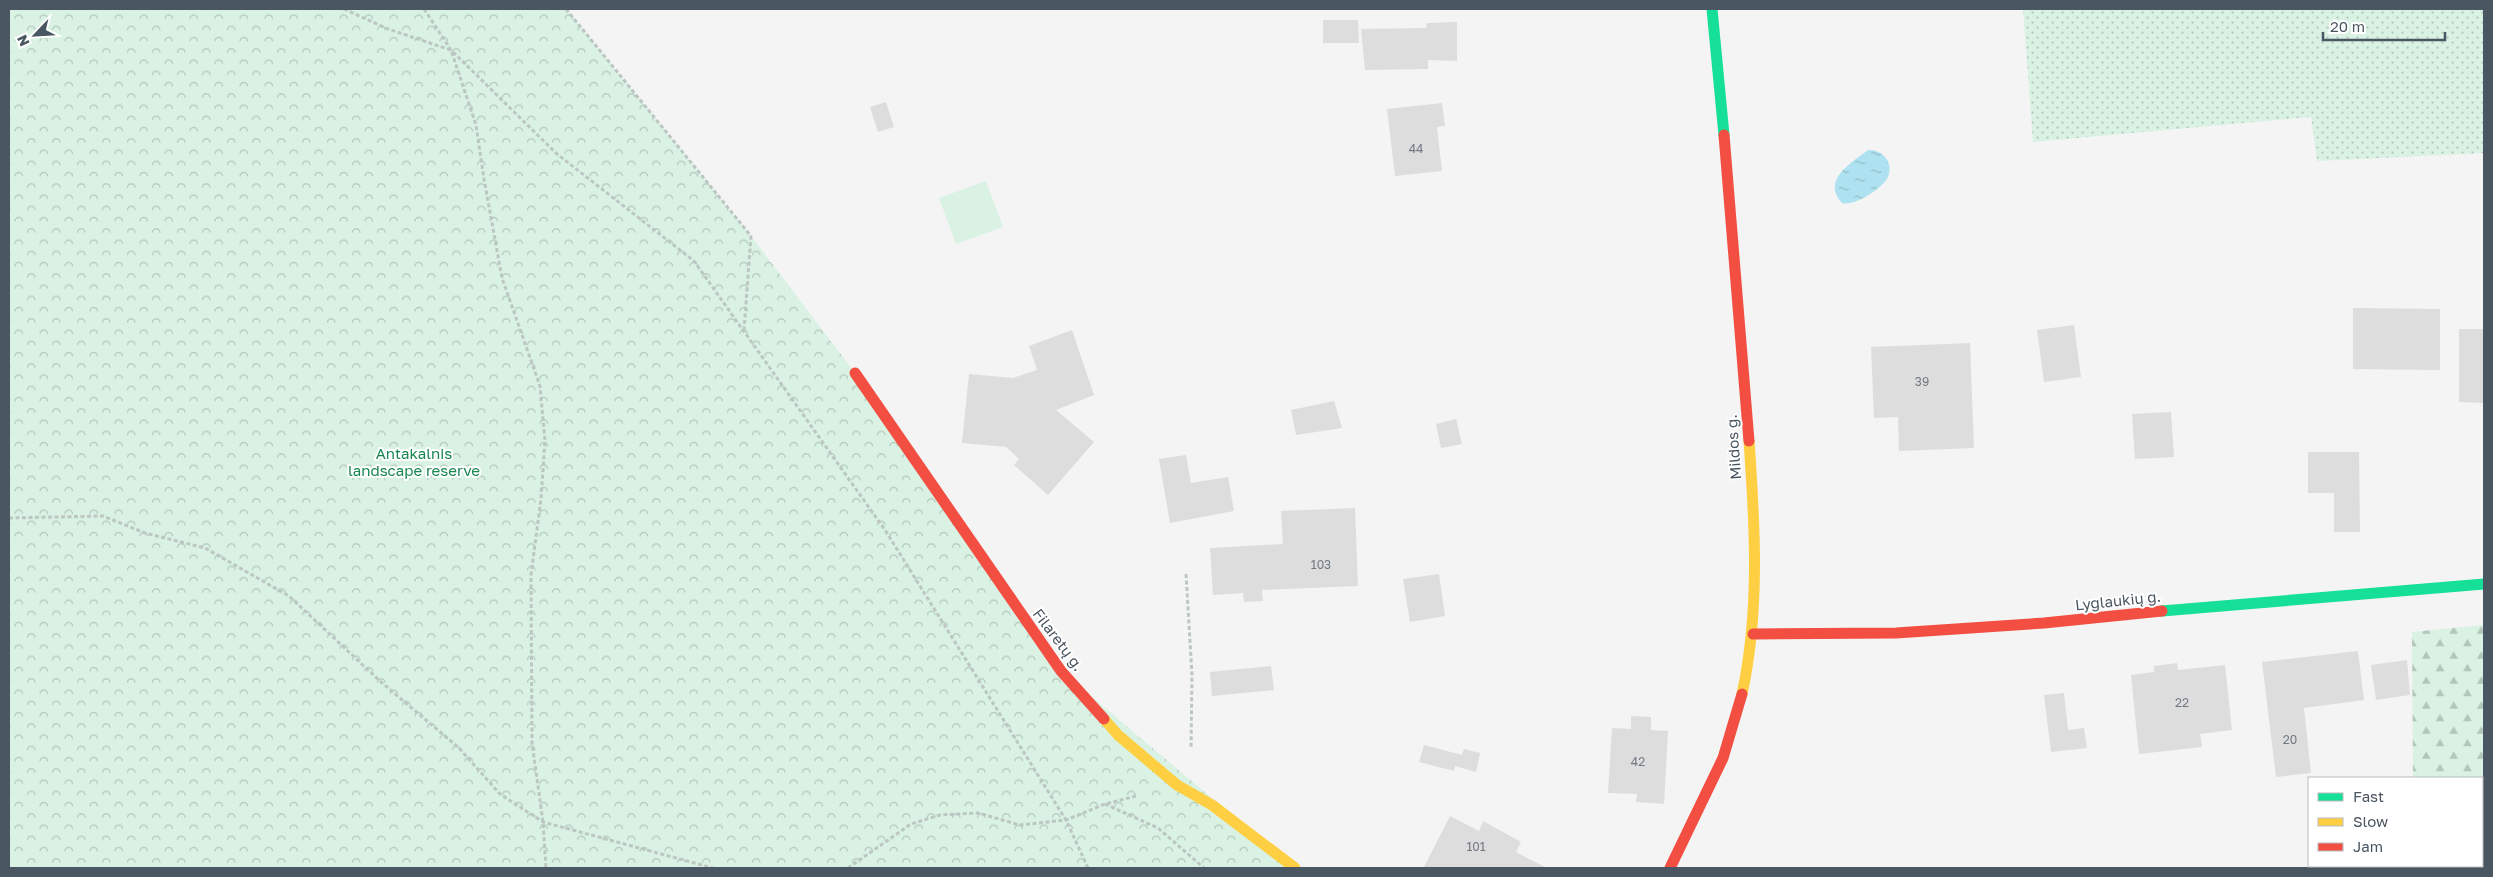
<svg xmlns="http://www.w3.org/2000/svg" width="2493" height="877" viewBox="0 0 2493 877" font-family="'Golos Text',sans-serif">
<style>
.grass{fill:url(#grass-dots)}
.forest{fill:url(#forest-firs)}
.park{fill:url(#park-crowns)}
.garden{fill:#d9f2e3}
.water{fill:url(#water-ripples)}
.building{fill:#ddddde}
.lines{fill:none;stroke-linecap:round;stroke-linejoin:round}
.path{stroke:#bcc7c4;stroke-width:3;stroke-dasharray:4 2.5;stroke-linecap:butt}
.fast{stroke:#16e098;stroke-width:11}
.slow{stroke:#ffcf43;stroke-width:11}
.jam{stroke:#f24e42;stroke-width:11}
.labels{text-anchor:middle;stroke-width:4;stroke-linejoin:round;paint-order:stroke}
.number-label{font-size:12px;fill:#707881}
.street-label{font-size:15px;fill:#4a5661;stroke:#fff}
.park-label{font-size:15px;fill:#17864f;stroke:#fff}
</style>
<defs>
<pattern id="grass-dots" width="8" height="8" patternUnits="userSpaceOnUse" patternTransform="scale(1.25)"><rect width="8" height="8" fill="#d9f2e3"/><path d="M2 2h.1M6 6h.1" fill="none" stroke="#b2c7bb" stroke-width="1.8" stroke-linecap="round"/></pattern>
<pattern id="forest-firs" width="22" height="20" patternUnits="userSpaceOnUse" patternTransform="scale(1.25)"><rect width="22" height="20" fill="#d9f2e3"/><path d="M5 1l3.5 6h-7zM16 11l3.5 6h-7z" fill="#b2c7bb"/></pattern>
<pattern id="park-crowns" width="20" height="18" patternUnits="userSpaceOnUse" patternTransform="scale(1.25)"><rect width="20" height="18" fill="#d9f2e3"/><path d="M2 6a3 3 0 1 1 6 0M12 15a3 3 0 1 1 6 0" fill="none" stroke="#b2c7bb"/></pattern>
<pattern id="water-ripples" width="26" height="14" patternUnits="userSpaceOnUse" patternTransform="scale(1.25)"><rect width="26" height="14" fill="#aee2f0"/><path d="M2 4q2-2 4 0t4 0M15 11q2-2 4 0t4 0" fill="none" stroke="#90bac6"/></pattern>
</defs>
<rect width="100%" height="100%" fill="#f4f4f4"/>
<!-- grass -->
<polygon class="grass" points="2023,9 2484,9 2484,153 2317,161 2311,117 2033,142"/>
<!-- forest -->
<polygon class="forest" points="2484,625 2484,868 2404,868 2406,866 2482,866 2482,778 2413,778 2412,632"/>
<!-- park -->
<polygon class="park" points="9,9 566,9 751,236 855,373 1061,671 1295,868 9,868"/>
<!-- garden -->
<polygon class="garden" points="986,181 1003,227 956,244 939,198"/>
<!-- water -->
<path class="water" d="M1868,150c14,-1 26,12 20,27 -5,11 -34,30 -46,26 -21,-23 9,-40 26,-53z"/>
<!-- building -->
<g class="building">
<polygon points="1323,20 1358,20 1359,43 1323,43"/>
<polygon points="1457,22 1457,61 1428,60 1428,69 1365,70 1361,29 1426,28 1427,23"/>
<polygon points="886,102 894,127 878,132 870,107"/>
<polygon points="1442,103 1445,126 1437,127 1442,171 1395,176 1387,109"/>
<polygon points="2353,308 2440,309 2440,370 2353,369"/>
<polygon points="2074,325 2081,377 2044,382 2037,330"/>
<polygon points="2459,329 2484,329 2484,403 2459,402"/>
<polygon points="1072,330 1094,395 1056,410 1094,442 1048,495 1014,465 1019,459 1006,447 962,443 969,374 1013,378 1037,370 1029,346"/>
<polygon points="1970,343 1974,448 1899,451 1898,417 1874,418 1871,347"/>
<polygon points="1334,401 1342,428 1296,435 1291,410"/>
<polygon points="2171,412 2174,457 2135,459 2132,414"/>
<polygon points="1456,419 1462,444 1441,448 1436,424"/>
<polygon points="2308,452 2359,452 2360,532 2334,532 2334,493 2308,493"/>
<polygon points="1186,455 1191,483 1228,477 1234,511 1170,523 1159,459"/>
<polygon points="1355,508 1358,586 1262,590 1263,601 1244,602 1243,593 1213,595 1210,548 1283,544 1281,511"/>
<polygon points="1439,574 1445,616 1410,622 1403,579"/>
<polygon points="2358,651 2364,700 2304,708 2311,773 2276,777 2262,662"/>
<polygon points="2407,660 2410,695 2376,700 2371,665"/>
<polygon points="2177,663 2178,670 2225,665 2232,730 2200,734 2202,747 2139,754 2131,675 2154,672 2154,666"/>
<polygon points="1271,666 1274,690 1212,696 1210,672"/>
<polygon points="2064,693 2068,730 2084,728 2087,748 2051,752 2044,695"/>
<polygon points="1631,716 1651,717 1651,730 1668,731 1664,804 1636,802 1637,794 1608,793 1612,728 1631,729"/>
<polygon points="1424,745 1462,755 1464,749 1480,753 1476,772 1455,766 1454,771 1419,762"/>
<polygon points="1450,816 1479,831 1483,821 1521,842 1516,852 1547,868 1424,867"/>
</g>
<g class="lines">
<!-- path -->
<g class="path">
<polyline points="344,9 388,29 451,50 476,125 484,179 502,278 540,386 545,441 541,499 531,575 532,743 543,822 546,868"/>
<polyline points="424,9 451,50 557,154 694,261 885,530 1066,820 1088,868"/>
<polyline points="566,9 751,236 744,330"/>
<polyline points="9,518 103,516 145,533 205,548 289,596 381,682 459,748 500,794 543,822 713,868"/>
<polyline points="1186,574 1192,675 1191,749"/>
<polyline points="1105,804 1158,828 1204,868"/>
<polyline points="848,868 911,824 940,815 978,813 1020,825 1066,820 1105,804 1136,796"/>
</g>
<!-- fast -->
<g class="fast">
<polyline points="1712,9 1724,135"/>
<polyline points="2162,611 2484,584"/>
</g>
<!-- slow -->
<g class="slow">
<path d="M1742,694c18,-82 13,-169 7,-253"/>
<polyline points="1104,719 1118,735 1177,785 1212,805 1295,868"/>
</g>
<!-- jam -->
<g class="jam">
<polyline points="1724,135 1749,441"/>
<polyline points="855,373 1061,671 1104,719"/>
<polyline points="1753,634 1896,633 2044,623 2162,611"/>
<polyline points="1670,868 1723,758 1742,694"/>
</g>
</g>
<g class="labels">
<!-- number labels -->
<g class="number-label">
<text x="1416" y="153">44</text>
<text x="1922" y="386">39</text>
<text x="1321" y="569">103</text>
<text x="2182" y="707">22</text>
<text x="2290" y="744">20</text>
<text x="1638" y="766">42</text>
<text x="1476" y="851">101</text>
</g>
<!-- street labels -->
<g class="street-label">
<text transform="translate(1734 447) rotate(-94)" y="5">Mildos g.</text>
<text transform="translate(2118 601) rotate(-6)" y="5">Lyglaukių g.</text>
<text transform="translate(1058 640) rotate(53)" y="5">Filaretų g.</text>
</g>
<!-- park labels -->
<g class="park-label">
<text x="414" y="459">Antakalnis<tspan x="414" dy="17">landscape reserve</tspan></text>
</g>
</g>
<!-- border -->
<rect width="2493" height="877" fill="none" stroke="#4a5661" stroke-width="20"/>
<!-- legend -->
<rect x="2308" y="777" width="175" height="90" fill="#ffffff" stroke="#b7bbc0"/>
<rect x="2318" y="793" width="25" height="8" fill="#16e098" stroke="#b7bbc0"/>
<text x="2353" y="802" font-size="15" fill="#4a5661">Fast</text>
<rect x="2318" y="818" width="25" height="8" fill="#ffcf43" stroke="#b7bbc0"/>
<text x="2353" y="827" font-size="15" fill="#4a5661">Slow</text>
<rect x="2318" y="843" width="25" height="8" fill="#f24e42" stroke="#b7bbc0"/>
<text x="2353" y="852" font-size="15" fill="#4a5661">Jam</text>
<!-- north arrow -->
<g transform="translate(35 35) rotate(245)" stroke="#ffffff" stroke-width="4" paint-order="stroke">
<path d="M0-4L9 19L0 12L-9 19Z" fill="#4a5661"/>
<text y="-8" font-size="14" font-weight="bold" text-anchor="middle" fill="#4a5661">N</text>
</g>
<!-- scale -->
<path d="M2323 32v8h122v-8" fill="none" stroke="#4a5661" stroke-width="2.5"/>
<text x="2330" y="32" font-size="15" fill="#4a5661" stroke="#ffffff" stroke-width="4" paint-order="stroke">20 m</text>
</svg>
